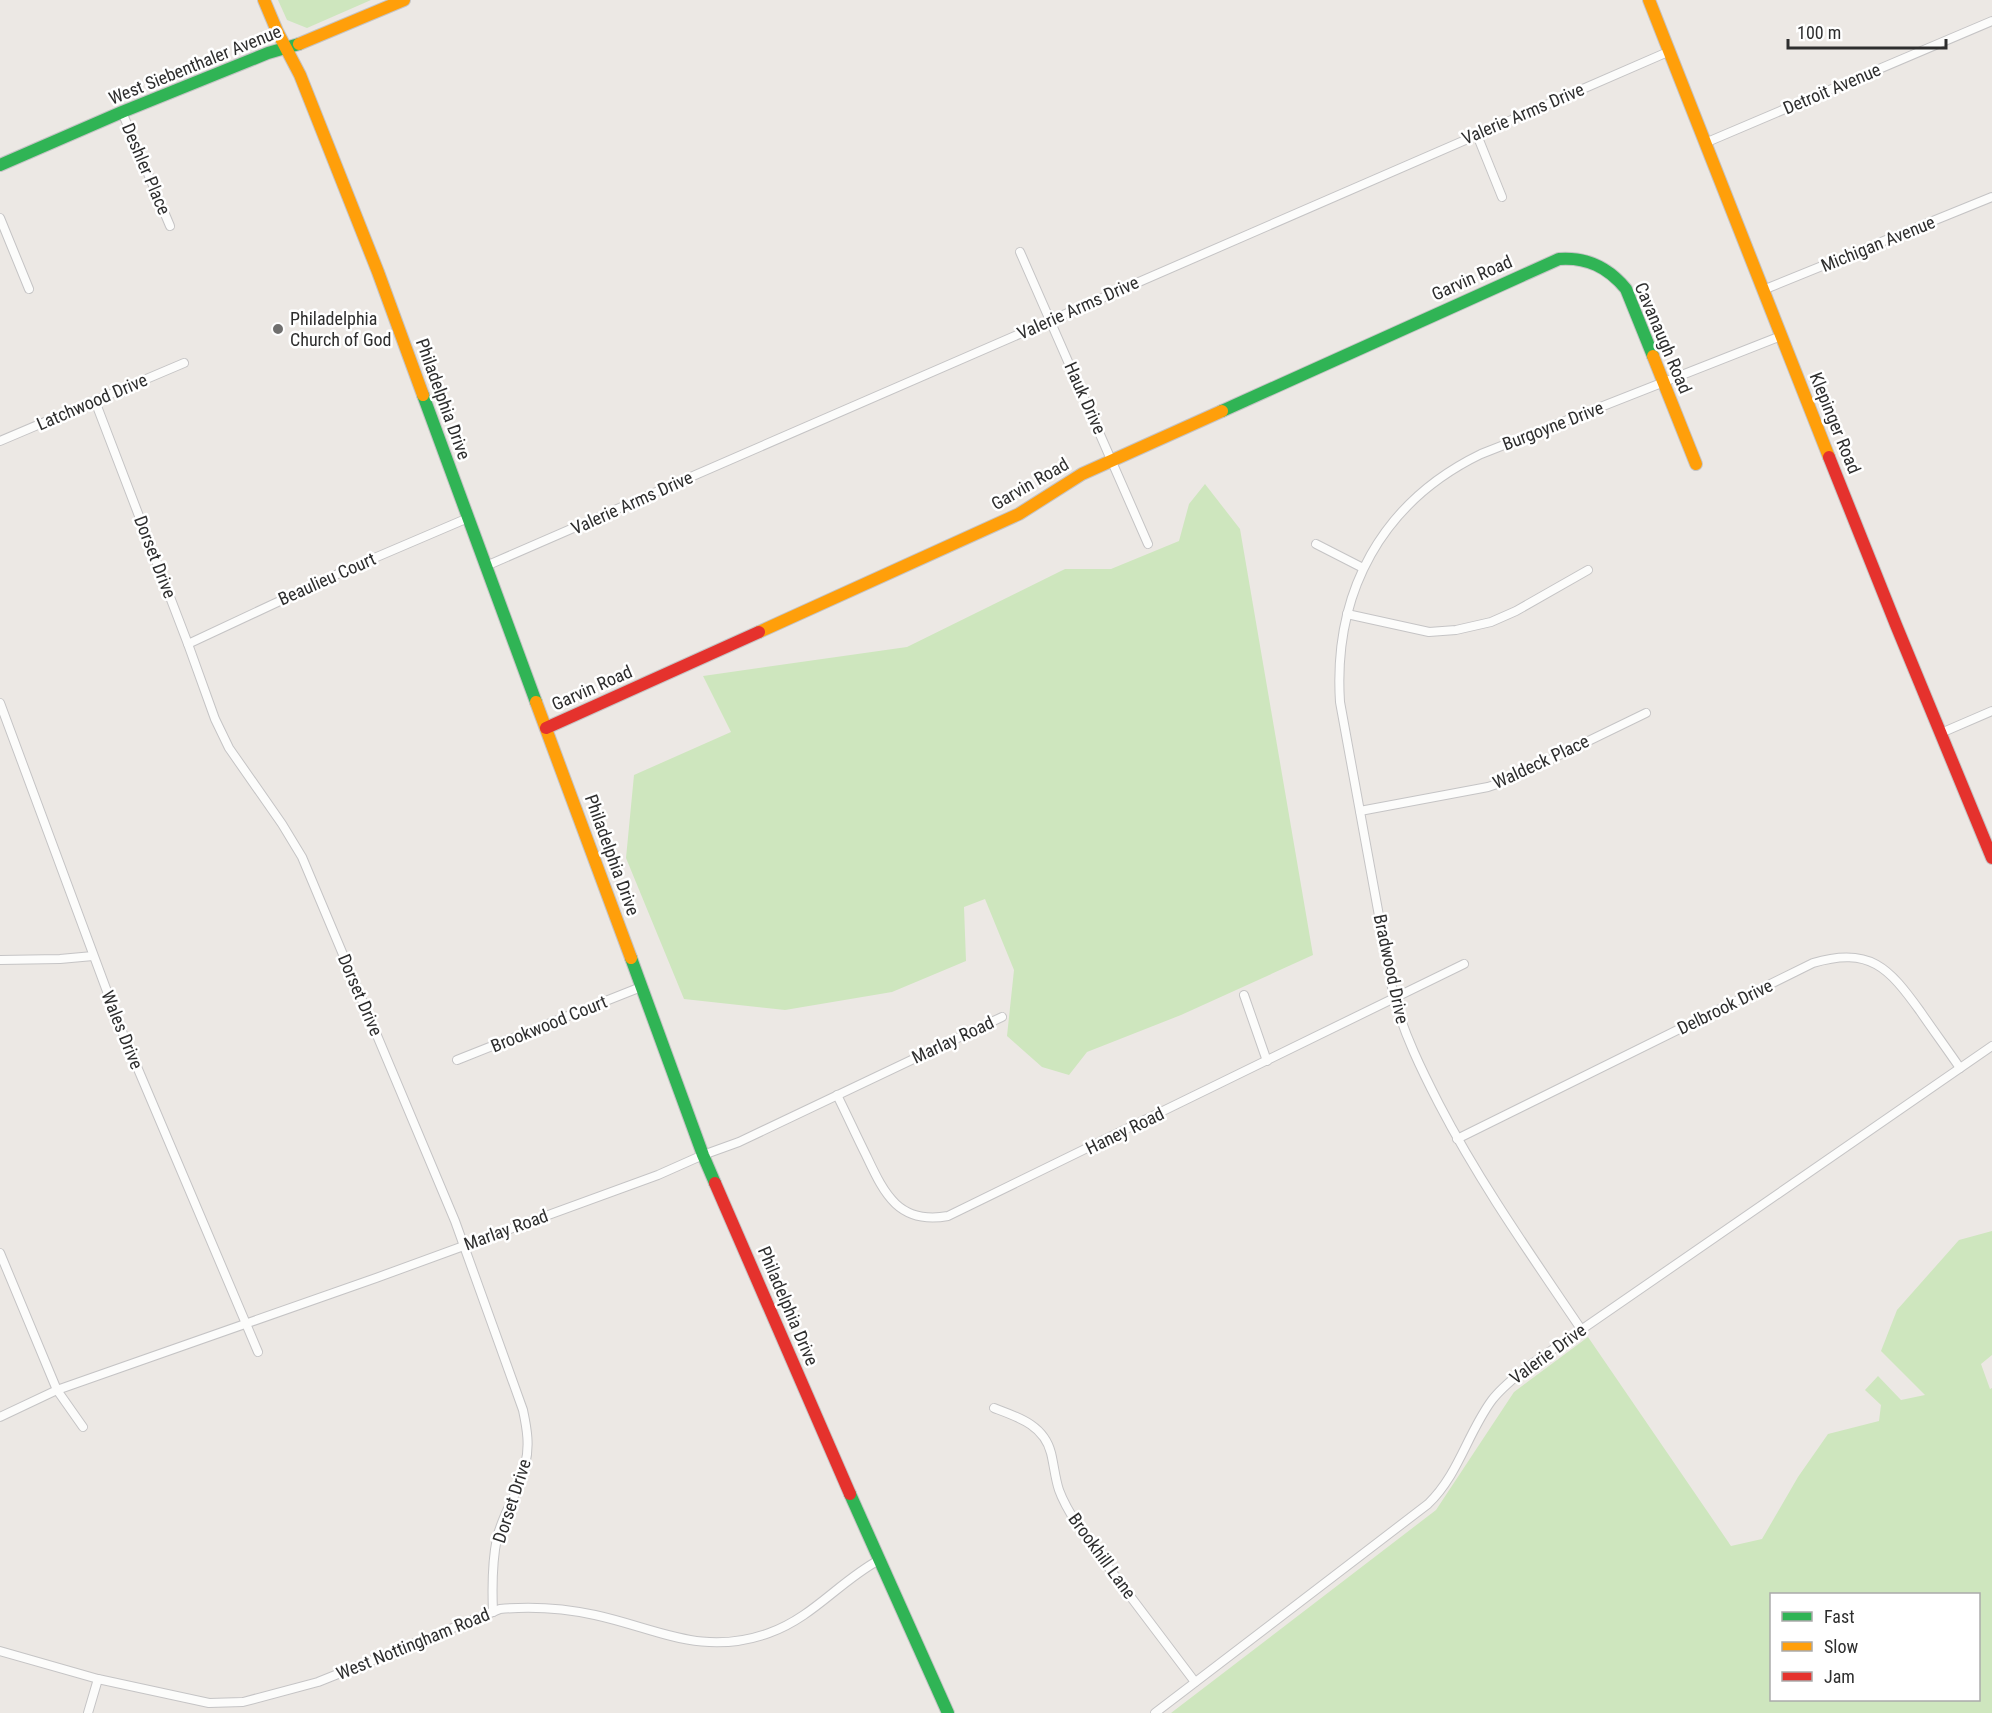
<svg xmlns="http://www.w3.org/2000/svg" width="1992" height="1713" viewBox="0 0 1992 1713" font-family="'Roboto Condensed',sans-serif">
<style>
.green{fill:#cee6be;fill-rule:evenodd}
.lines{fill:none;stroke-linecap:round;stroke-linejoin:round}
.street-casing{stroke:#c5c4c5;stroke-width:10}
.fast-casing{stroke:#c5c4c5;stroke-width:14}
.slow-casing{stroke:#c5c4c5;stroke-width:14}
.jam-casing{stroke:#c5c4c5;stroke-width:14}
.street{stroke:#fcfcfb;stroke-width:8}
.fast{stroke:#30b455;stroke-width:12}
.slow{stroke:#ff9f0a;stroke-width:12}
.jam{stroke:#e5322d;stroke-width:12}
.poi-dot{fill:#706f6e;stroke:#fff;stroke-width:2}
.labels{text-anchor:middle;stroke-width:5;stroke-linejoin:round;paint-order:stroke}
.street-label{font-size:18px;fill:#2e2e2e;stroke:#fff}
.poi-label{font-size:18px;fill:#2e2e2e;stroke:#fff;text-anchor:start}
</style>
<rect width="100%" height="100%" fill="#ece8e4"/>
<!-- green -->
<g class="green">
<polygon points="278,0 371,0 307,28 287,20"/>
<polygon points="1205,484 1240,529 1313,955 1181,1015 1087,1052 1069,1075 1042,1067 1007,1036 1014,970 985,899 964,907 966,961 892,992 785,1010 684,999 626,858 634,775 731,732 703,676 907,647 1065,569 1111,569 1179,541 1189,504"/>
<path d="M1992,1231v124l-11,9 9,25 2,-1v325h-821l265,-203 78,-118 74,-55 143,209 31,-7 36,-62 30,-43 51,-13 2,-16 -16,-15 13,-14 23,24 24,-5 -44,-44 16,-41 62,-70zM1772,1594h206v106h-206z"/>
</g>
<g class="lines">
<defs>
<g id="street">
<polyline points="122,112 170,226"/>
<polyline points="1477,135 1502,197"/>
<polyline points="1705,143 1992,21"/>
<polyline points="0,218 29,289"/>
<polyline points="1020,252 1148,544"/>
<polyline points="1763,290 1992,197"/>
<path d="M95,401l93,243 27,75 14,29 53,76 20,33 153,364 68,189c4,19 7,36 2,55 -5,26 -22,47 -28,73 -5,24 -5,50 -4,74"/>
<polyline points="0,441 184,363"/>
<polyline points="1316,544 1363,568"/>
<polyline points="486,566 1670,51"/>
<polyline points="1347,614 1429,632 1456,630 1491,622 1516,611 1588,570"/>
<polyline points="188,644 344,571 468,518"/>
<polyline points="0,703 121,1029 258,1352"/>
<polyline points="1941,733 1992,711"/>
<polyline points="1360,811 1488,787 1506,781 1646,713"/>
<polyline points="0,960 60,959 93,956"/>
<polyline points="1244,995 1267,1061"/>
<polyline points="457,1060 641,987"/>
<path d="M837,1095c10,20 19,40 29,60 18,38 32,70 82,61l516,-252"/>
<path d="M1457,1139l356,-176c57,-17 76,5 107,48 13,19 27,38 40,57"/>
<polyline points="0,1253 57,1390 83,1427"/>
<path d="M1581,1329c-50,-74 -101,-146 -142,-225 -18,-35 -34,-68 -45,-106l-54,-296c-7,-110 42,-200 141,-248l300,-118"/>
<path d="M994,1408c24,9 50,17 57,45 3,12 4,25 8,37 6,17 16,31 25,45l111,147"/>
<polyline points="0,1417 57,1390 376,1278 658,1175 703,1155 739,1142 1002,1017"/>
<path d="M0,1651l98,28 111,24 34,-1 75,-20 182,-73c33,-3 63,-1 95,6 64,14 107,42 174,18 43,-15 71,-52 110,-73"/>
<polyline points="88,1713 98,1679"/>
<path d="M1155,1713l273,-209c31,-30 39,-70 64,-104 9,-12 22,-22 34,-32l466,-322"/>
</g>
<g id="fast">
<polyline points="0,165 122,112 268,53 299,44"/>
<polyline points="423,395 536,702"/>
<path d="M1222,411l337,-152c28,-2 49,8 67,30l27,67"/>
<polyline points="631,958 703,1155 715,1183"/>
<polyline points="850,1494 948,1713"/>
</g>
<g id="slow">
<polyline points="264,0 277,31 300,75 378,272 423,395"/>
<polyline points="1649,0 1829,457"/>
<polyline points="299,44 404,0"/>
<polyline points="1653,356 1696,464"/>
<polyline points="759,632 1019,514 1082,474 1222,411"/>
<polyline points="536,702 631,958"/>
</g>
<g id="jam">
<polyline points="1829,457 1896,625 1992,858"/>
<polyline points="546,728 759,632"/>
<polyline points="715,1183 850,1494"/>
</g>
</defs>
<!-- street casing -->
<use href="#street" class="street-casing"/>
<!-- fast casing -->
<use href="#fast" class="fast-casing"/>
<!-- slow casing -->
<use href="#slow" class="slow-casing"/>
<!-- jam casing -->
<use href="#jam" class="jam-casing"/>
<!-- street -->
<use href="#street" class="street"/>
<!-- fast -->
<use href="#fast" class="fast"/>
<!-- slow -->
<use href="#slow" class="slow"/>
<!-- jam -->
<use href="#jam" class="jam"/>
</g>
<!-- markers -->
<circle class="poi-dot" cx="278" cy="329" r="6"/>
<g class="labels">
<!-- street labels -->
<g class="street-label">
<text transform="translate(195 65) rotate(-22)" y="6">West Siebenthaler Avenue</text>
<text transform="translate(1832 89) rotate(-23)" y="6">Detroit Avenue</text>
<text transform="translate(1523 114) rotate(-23)" y="6">Valerie Arms Drive</text>
<text transform="translate(146 169) rotate(67)" y="6">Deshler Place</text>
<text transform="translate(1878 244) rotate(-22)" y="6">Michigan Avenue</text>
<text transform="translate(1472 278) rotate(-24)" y="6">Garvin Road</text>
<text transform="translate(1078 308) rotate(-24)" y="6">Valerie Arms Drive</text>
<text transform="translate(1663 338) rotate(67)" y="6">Cavanaugh Road</text>
<text transform="translate(1085 398) rotate(66)" y="6">Hauk Drive</text>
<text transform="translate(443 399) rotate(70)" y="6">Philadelphia Drive</text>
<text transform="translate(92 402) rotate(-23)" y="6">Latchwood Drive</text>
<text transform="translate(1835 423) rotate(68)" y="6">Klepinger Road</text>
<text transform="translate(1553 426) rotate(-21)" y="6">Burgoyne Drive</text>
<text transform="translate(1030 484) rotate(-30)" y="6">Garvin Road</text>
<text transform="translate(632 503) rotate(-24)" y="6">Valerie Arms Drive</text>
<text transform="translate(155 557) rotate(69)" y="6">Dorset Drive</text>
<text transform="translate(327 579) rotate(-24)" y="6">Beaulieu Court</text>
<text transform="translate(592 688) rotate(-24)" y="6">Garvin Road</text>
<text transform="translate(1541 762) rotate(-25)" y="6">Waldeck Place</text>
<text transform="translate(612 855) rotate(70)" y="6">Philadelphia Drive</text>
<text transform="translate(1391 969) rotate(78)" y="6">Bradwood Drive</text>
<text transform="translate(360 995) rotate(67)" y="6">Dorset Drive</text>
<text transform="translate(1725 1007) rotate(-26)" y="6">Delbrook Drive</text>
<text transform="translate(549 1024) rotate(-22)" y="6">Brookwood Court</text>
<text transform="translate(122 1030) rotate(68)" y="6">Wales Drive</text>
<text transform="translate(953 1040) rotate(-25)" y="6">Marlay Road</text>
<text transform="translate(1125 1131) rotate(-26)" y="6">Haney Road</text>
<text transform="translate(506 1230) rotate(-20)" y="6">Marlay Road</text>
<text transform="translate(788 1306) rotate(67)" y="6">Philadelphia Drive</text>
<text transform="translate(1548 1354) rotate(-36)" y="6">Valerie Drive</text>
<text transform="translate(512 1501) rotate(-72)" y="6">Dorset Drive</text>
<text transform="translate(1102 1556) rotate(54)" y="6">Brookhill Lane</text>
<text transform="translate(413 1644) rotate(-22)" y="6">West Nottingham Road</text>
</g>
<!-- poi labels -->
<g class="poi-label">
<text x="290" y="325">Philadelphia<tspan x="290" dy="21">Church of God</tspan></text>
</g>
</g>
<!-- legend -->
<rect x="1770" y="1593" width="210" height="108" fill="#ffffff" stroke="#ababab" stroke-width="1.5"/>
<rect x="1782" y="1612" width="30" height="9" fill="#30b455" stroke="#ababab" stroke-width="1.5"/>
<text x="1824" y="1623" font-size="18" fill="#2e2e2e">Fast</text>
<rect x="1782" y="1642" width="30" height="9" fill="#ff9f0a" stroke="#ababab" stroke-width="1.5"/>
<text x="1824" y="1653" font-size="18" fill="#2e2e2e">Slow</text>
<rect x="1782" y="1672" width="30" height="9" fill="#e5322d" stroke="#ababab" stroke-width="1.5"/>
<text x="1824" y="1683" font-size="18" fill="#2e2e2e">Jam</text>
<!-- scale -->
<path d="M1788 39v9h158v-9" fill="none" stroke="#2e2e2e" stroke-width="3"/>
<text x="1797" y="39" font-size="18" fill="#2e2e2e" stroke="#ffffff" stroke-width="4.5" paint-order="stroke">100 m</text>
</svg>
